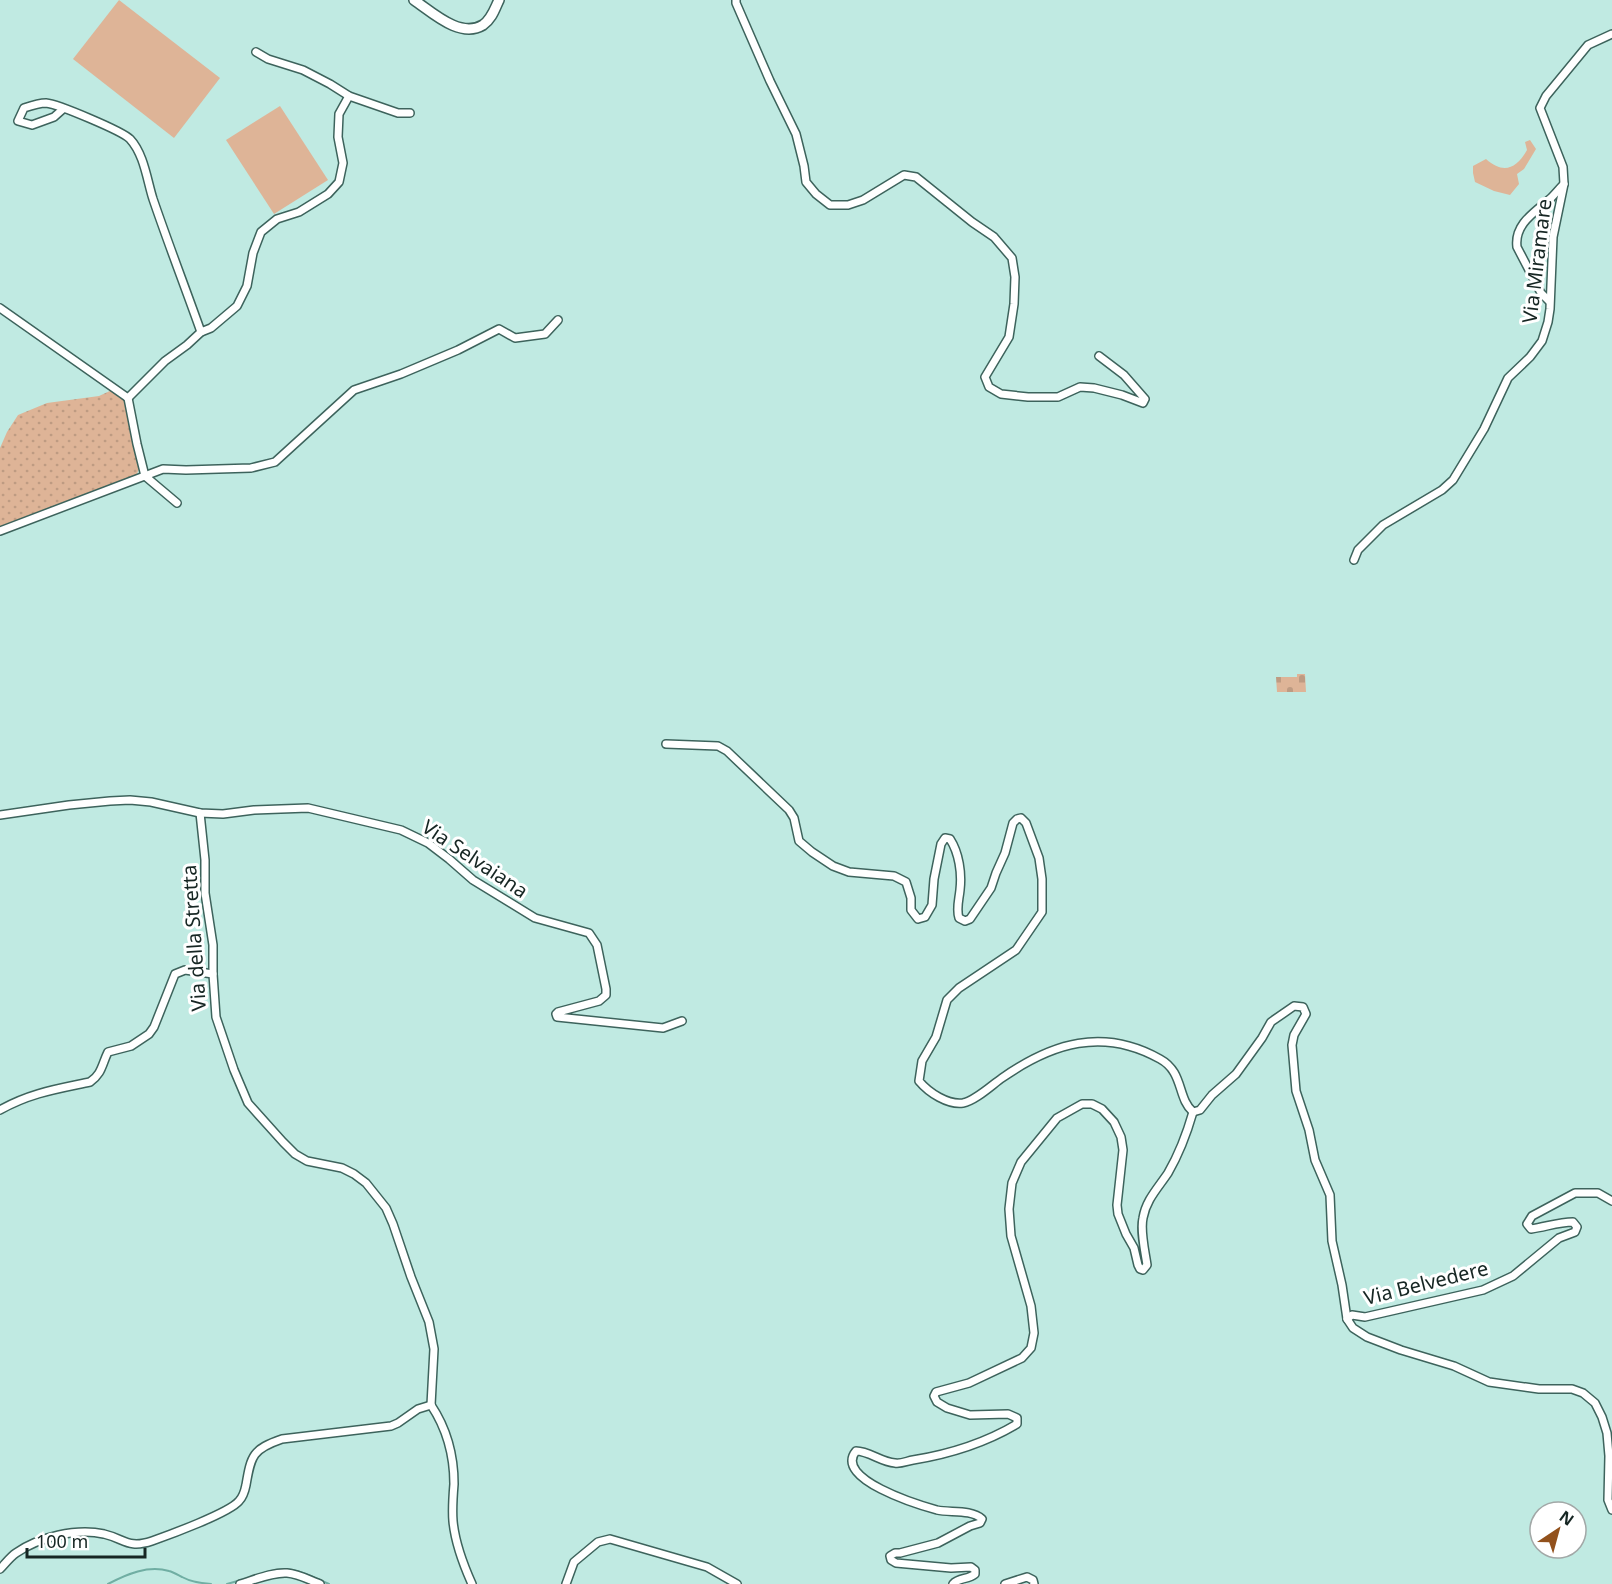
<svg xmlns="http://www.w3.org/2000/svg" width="1612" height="1584" viewBox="0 0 1612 1584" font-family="'Noto Sans',sans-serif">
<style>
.grass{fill:url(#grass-dots)}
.cemetery{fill:url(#cemetery-stones)}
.park{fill:#deb497}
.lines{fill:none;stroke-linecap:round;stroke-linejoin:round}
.stream{stroke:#70aea3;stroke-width:2}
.minor-casing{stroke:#3d635c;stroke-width:10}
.tertiary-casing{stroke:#3d635c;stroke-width:12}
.minor{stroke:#fff;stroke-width:7}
.tertiary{stroke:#fff;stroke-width:9}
.labels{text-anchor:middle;stroke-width:6;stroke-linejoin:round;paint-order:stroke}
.street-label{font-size:20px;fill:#162623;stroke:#fff}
</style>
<defs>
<pattern id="grass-dots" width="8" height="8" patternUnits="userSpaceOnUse" patternTransform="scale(1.5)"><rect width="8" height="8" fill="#deb497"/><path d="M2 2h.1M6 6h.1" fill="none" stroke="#be9b82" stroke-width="1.8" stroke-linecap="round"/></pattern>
<pattern id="cemetery-stones" width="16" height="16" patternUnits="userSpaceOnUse" patternTransform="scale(1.5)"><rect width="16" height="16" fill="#deb497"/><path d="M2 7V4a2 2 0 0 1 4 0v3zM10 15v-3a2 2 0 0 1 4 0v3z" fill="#be9b82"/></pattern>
</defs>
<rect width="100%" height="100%" fill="#c0eae2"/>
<!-- grass -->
<polygon class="grass" points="112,390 125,399 139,469 136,476 0,528 0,448 7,432 18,415 47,403 99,396"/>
<!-- cemetery -->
<polygon class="cemetery" points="1297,674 1305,674 1306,692 1277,692 1276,677 1297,677"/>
<!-- park -->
<g class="park">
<polygon points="119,0 220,78 174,138 73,59"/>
<polygon points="280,106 328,180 274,214 226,140"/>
<path d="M1530,140l6,9 -12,20 -7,5 2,10 -9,11 -16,-4 -19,-9 -2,-9v-7l13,-7c18,16 31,9 41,-9l-2,-8z"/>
</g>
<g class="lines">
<!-- stream -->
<g class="stream">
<path d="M264,1573c28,-9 40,0 65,11"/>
<path d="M108,1584c19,-10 40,-19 61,-13 4,1 9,4 13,6 9,5 19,6 29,7"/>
<polyline points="227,1584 241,1580"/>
</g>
<defs>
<g id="minor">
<polyline points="736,0 736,3 770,81 796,134 804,166 806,182 816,194 830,205 848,205 863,200 904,175 916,177 972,222 994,237 1012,258 1015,277 1014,304 1009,337 985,377 989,387 1001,394 1028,397 1058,397 1080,387 1094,388 1122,395 1143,403 1145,399 1124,375 1099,356"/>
<polyline points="256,52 268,59 303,70 330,84 349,96 398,113 410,113"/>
<path d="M63,109l-9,8 -22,8 -14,-4 6,-13c6,-2 15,-5 22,-5 12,1 76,28 84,36 14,15 17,41 23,60 15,44 32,88 48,133"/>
<path d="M1549,301l-8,-8 -24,-46c-3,-23 18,-35 34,-49 4,-4 8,-9 13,-14"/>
<polyline points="0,308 128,398"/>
<polyline points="128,398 165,361 187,345 201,332 211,328 237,306 247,286 253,253 261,232 277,219 299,212 328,194 339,182 343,163 338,137 339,114 349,96"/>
<polyline points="128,398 137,444 145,476"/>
<polyline points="145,476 177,503"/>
<polyline points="0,531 163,469 186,470 251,468 275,462 354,390 401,374 458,350 499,329 515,338 545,334 558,320"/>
<polyline points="1354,560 1358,550 1383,525 1442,490 1453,480 1484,429 1508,378 1530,357 1542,341 1548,322 1550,309 1553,237 1564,184 1563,167 1540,108 1546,96 1588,45 1612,34"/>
<path d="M666,744l52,2 9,5 62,59 5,8 5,23 13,11 21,14 16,6 45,4 12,6 5,16v12l7,9 7,-2 7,-12 2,-26 7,-35 4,-6 5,1c9,14 12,34 10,51 -1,10 -4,19 -1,28l6,3 5,-2 21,-31 5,-15 9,-20 8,-30 4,-4 4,-1 5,5 13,35 3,21v33l-26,38 -57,38 -12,12 -11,37 -14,24 -3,20c10,12 29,24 44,22 12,-2 29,-18 39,-25 50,-35 101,-51 158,-19 24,13 17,39 33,53"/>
<polyline points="200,813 205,860 205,893 213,945 213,974 216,1017 234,1070 248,1103 283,1142 295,1154 307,1161 342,1168 354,1174 366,1183 386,1208 393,1224 411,1277 429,1322 434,1349 431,1405"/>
<polyline points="0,815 69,805 110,801 130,800 151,802 200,813 223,814 254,810 308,808 401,830 428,843 449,859 473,880 535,918 589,933 597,945 606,989 606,995 599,1001 558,1012 556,1014 557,1017 663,1028 682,1021"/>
<path d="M0,1110c30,-17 57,-21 90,-28 12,-8 12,-18 18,-30l23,-6 18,-12 5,-7 21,-53 10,-4 28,4"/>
<polyline points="1193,1112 1200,1110 1212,1095 1236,1074 1262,1038 1271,1022 1294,1006 1303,1007 1306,1014 1294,1035 1292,1045 1296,1091 1309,1130 1315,1160 1330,1195 1332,1241 1342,1285 1347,1319 1353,1328 1367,1337 1401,1350 1454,1366 1489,1382 1539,1389 1572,1389 1583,1393 1595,1403 1602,1417 1607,1433 1609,1456 1608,1500 1612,1510"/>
<path d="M1347,1319l5,-4 13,2 118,-27 30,-14 46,-38 16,-6 2,-5 -4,-5c-15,0 -27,5 -42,7l-4,-5 5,-8 43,-23h23l14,8"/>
<path d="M431,1405c16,24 23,49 23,79 -1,12 -2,25 -1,37 2,22 10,43 19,63"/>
<path d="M0,1569c5,-5 10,-12 16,-16 23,-16 60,-25 88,-19 21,5 24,15 48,7 17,-6 77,-28 87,-40 4,-4 6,-11 7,-16 5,-30 7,-36 36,-46l109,-13 7,-3 20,-14 13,-4"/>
<path d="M240,1584c14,-4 32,-12 47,-11 12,1 22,7 33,11"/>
<polyline points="566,1584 574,1562 598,1542 610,1539 707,1567 737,1584"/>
<path d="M953,1584c6,-7 15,-4 22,-10v-4l-4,-3 -20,1 -55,-5 -5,-3 -1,-4 5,-3h5l38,-10 32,-17 10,-3 2,-4c-11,-10 -32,-6 -45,-9 -18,-5 -104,-31 -81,-59 13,0 25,11 39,12 6,1 12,-2 18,-3 37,-6 72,-17 104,-36v-6l-9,-4 -38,1 -23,-7 -10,-6 -3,-6 2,-4 33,-9 53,-25 9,-10 3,-15 -3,-27 -20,-70 -2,-27 3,-26 9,-21 36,-44 25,-14h10l10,5 12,13 7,15 2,13 -6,55 1,9 8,20 8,14 4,17 2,4 3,1 4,-5c-2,-14 -7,-34 -4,-47 3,-18 15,-30 25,-45 11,-19 19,-40 25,-61"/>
<polyline points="1005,1584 1027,1577 1033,1580 1034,1584"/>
</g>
<path id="tertiary" d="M414,0c18,12 46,39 69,25 9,-6 12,-17 16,-25"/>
</defs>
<!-- minor casing -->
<use href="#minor" class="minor-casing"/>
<!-- tertiary casing -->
<use href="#tertiary" class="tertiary-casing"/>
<!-- minor -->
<use href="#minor" class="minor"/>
<!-- tertiary -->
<use href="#tertiary" class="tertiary"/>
</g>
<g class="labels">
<!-- street labels -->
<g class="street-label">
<text transform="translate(1537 261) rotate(-83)" y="7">Via Miramare</text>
<text transform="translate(475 859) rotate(34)" y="7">Via Selvaiana</text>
<text transform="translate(194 938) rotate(-94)" y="7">Via della Stretta</text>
<text transform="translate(1426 1283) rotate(-14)" y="7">Via Belvedere</text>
</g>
</g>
<!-- north arrow -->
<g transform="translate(1558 1530) rotate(36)"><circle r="28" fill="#ffffff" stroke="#a2a8a7" stroke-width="1.5"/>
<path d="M0-4.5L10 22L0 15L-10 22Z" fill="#92511c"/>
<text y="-9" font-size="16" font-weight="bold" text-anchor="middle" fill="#162623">N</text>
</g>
<!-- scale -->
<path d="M27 1548v9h118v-9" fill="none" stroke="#162623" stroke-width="3"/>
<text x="36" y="1548" font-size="18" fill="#162623" stroke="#ffffff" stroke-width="4.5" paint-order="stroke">100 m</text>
</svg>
